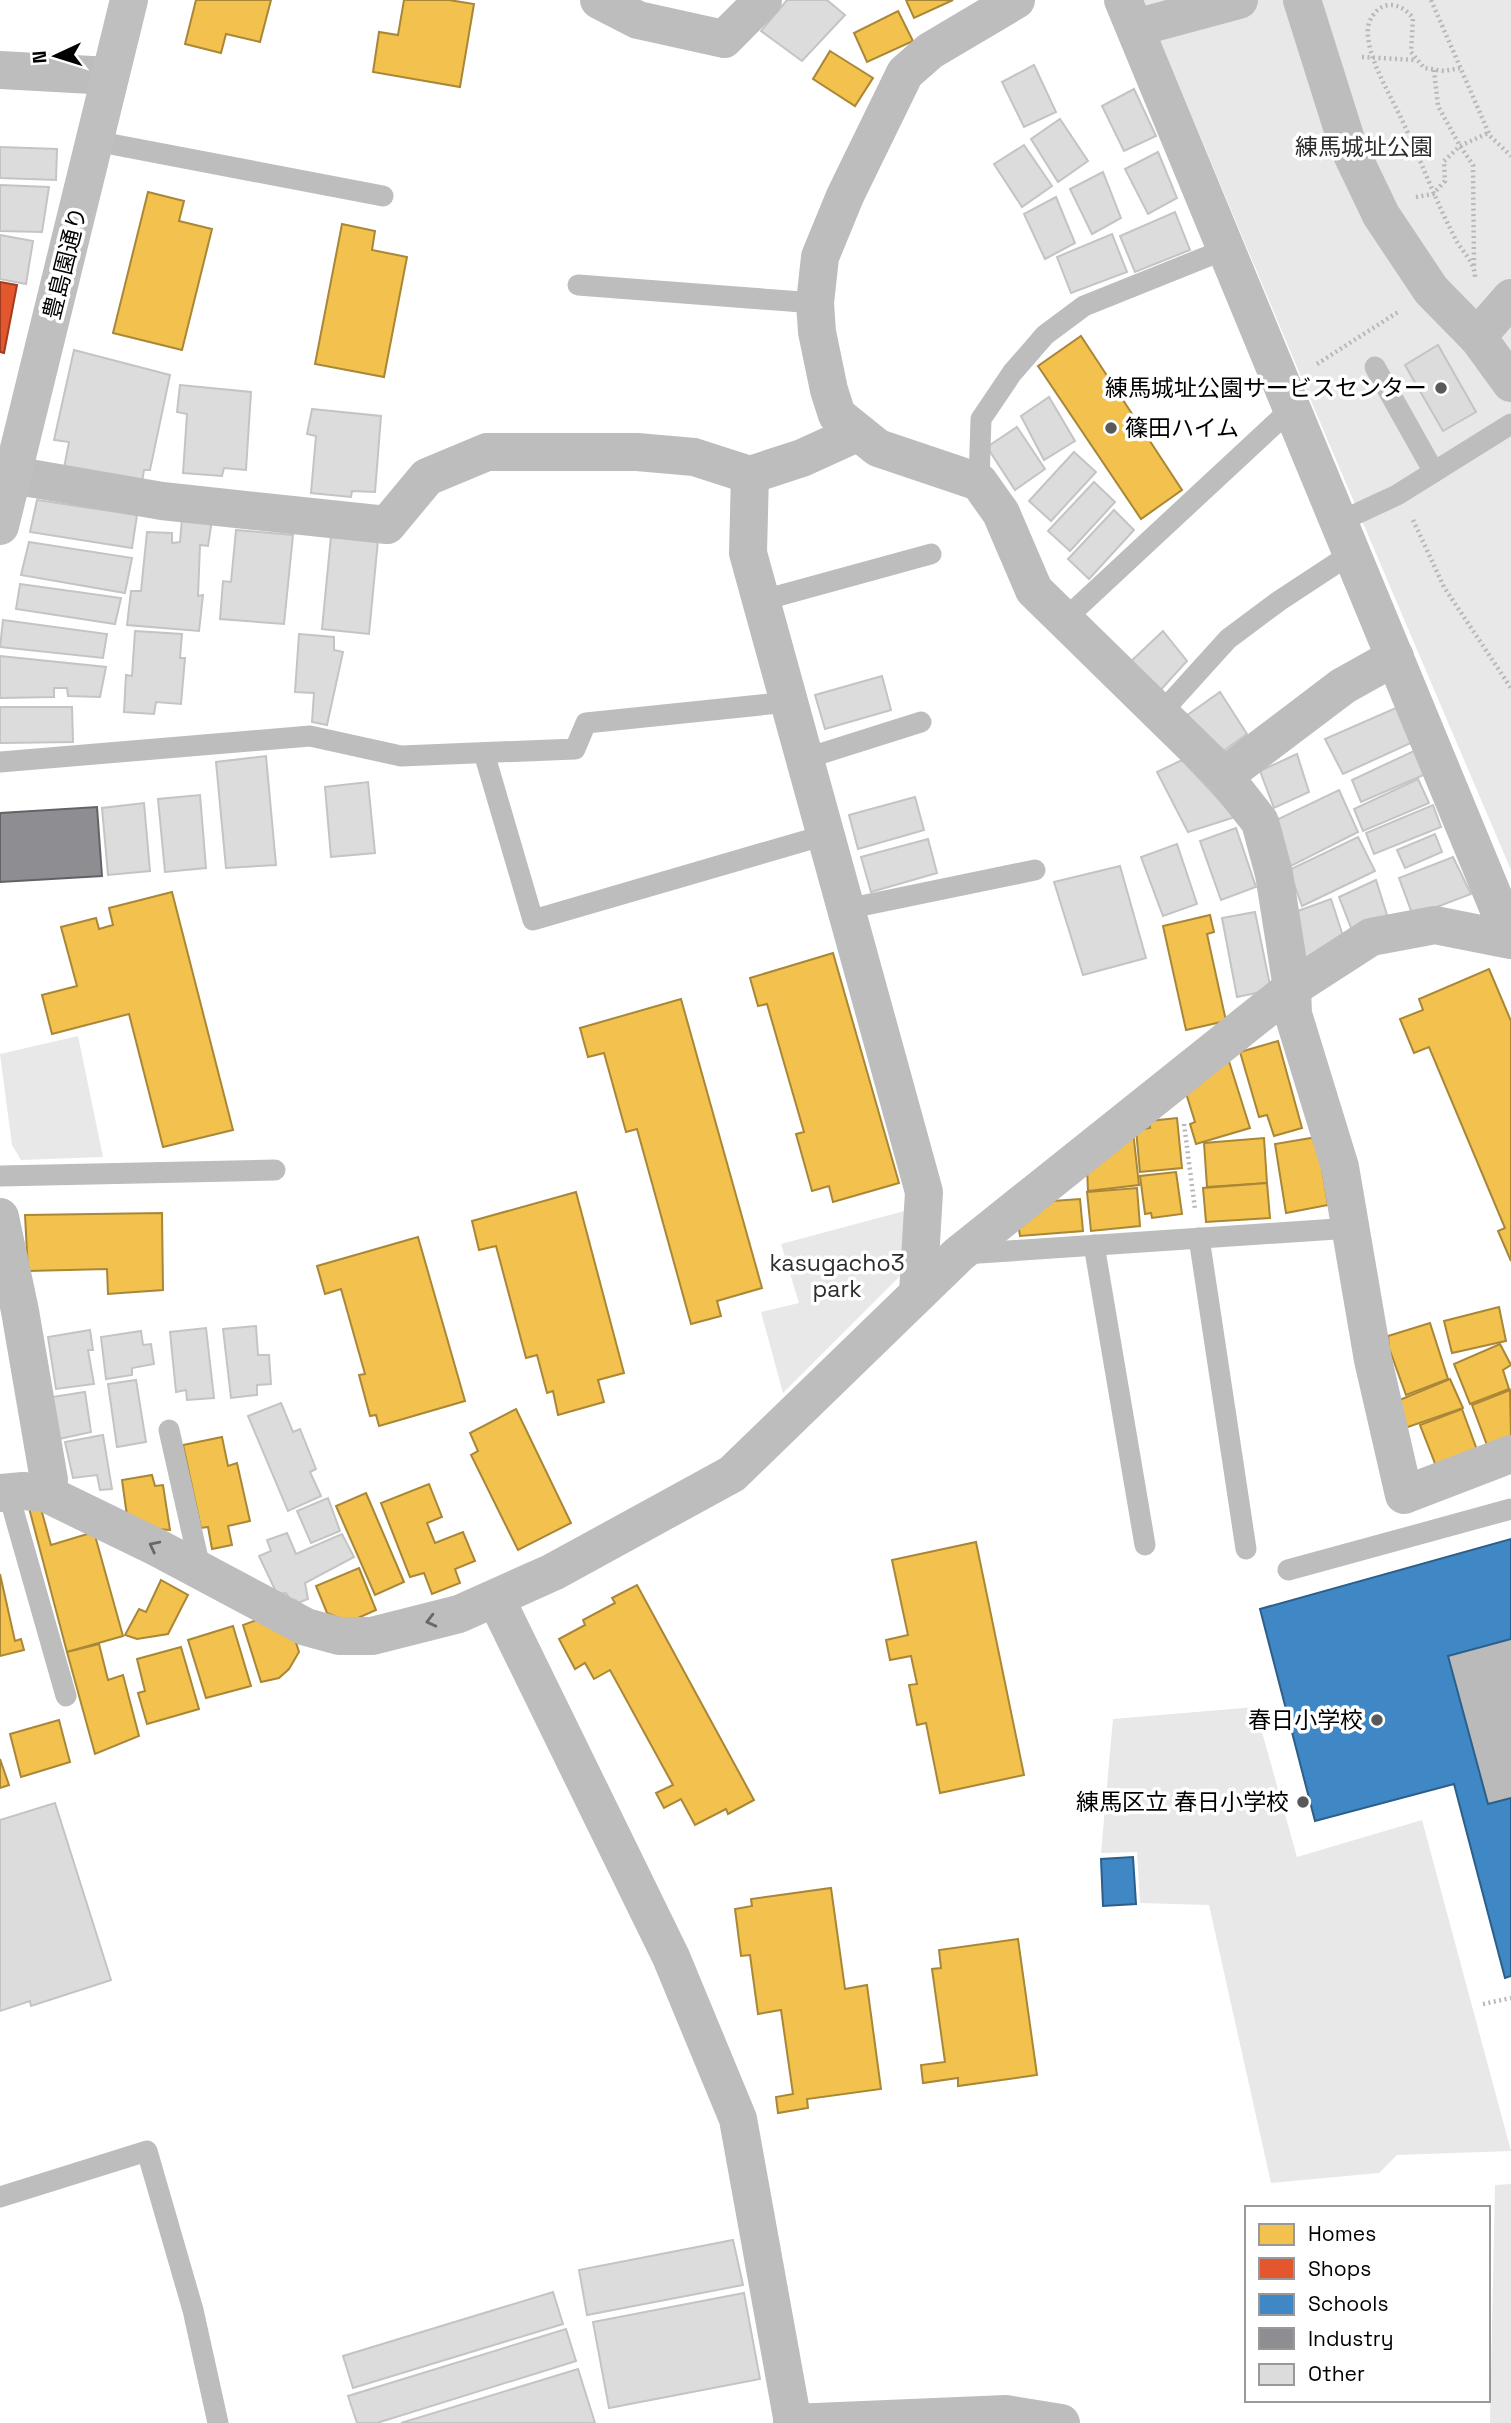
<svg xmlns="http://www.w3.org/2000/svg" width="1511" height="2423" viewBox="0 0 1511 2423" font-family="'Space Grotesk','Noto Sans JP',sans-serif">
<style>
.green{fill:#e8e8e8}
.water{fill:#bababa}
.homes{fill:#f2c14e;stroke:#a98737;stroke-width:2}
.shops{fill:#e4572e;stroke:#a03d20;stroke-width:2}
.schools{fill:#3f88c5;stroke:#2c5f8a;stroke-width:2}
.industry{fill:#8d8d92;stroke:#636366;stroke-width:2}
.building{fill:#dcdcdc;stroke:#c4c4c4;stroke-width:2}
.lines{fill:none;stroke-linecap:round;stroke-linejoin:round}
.path{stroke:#b8b8b8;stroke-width:4.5;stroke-dasharray:2 3.5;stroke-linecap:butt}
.lane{stroke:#bdbdbd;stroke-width:21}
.street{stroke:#bdbdbd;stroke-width:38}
.secondary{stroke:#bfbfbf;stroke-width:38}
.oneway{stroke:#686868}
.poi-dot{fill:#595959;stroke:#fff;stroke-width:2.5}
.labels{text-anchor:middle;stroke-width:7;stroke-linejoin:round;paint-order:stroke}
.park-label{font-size:23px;fill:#2d2d2d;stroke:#fff}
.street-label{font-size:23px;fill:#000;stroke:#fff}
.poi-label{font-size:23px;fill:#000;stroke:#fff;text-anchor:end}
</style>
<rect width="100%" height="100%" fill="#fff"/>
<!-- green -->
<g class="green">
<polygon points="1143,0 1511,0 1511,870 1325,434"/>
<polygon points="78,1036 103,1157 21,1160 12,1145 0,1054"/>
<polygon points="908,1210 905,1271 783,1393 761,1312 799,1303 781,1244"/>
<polygon points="1255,1707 1297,1857 1422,1820 1511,2151 1397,2155 1379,2173 1271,2183 1209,1905 1140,1903 1137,1852 1101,1853 1113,1719"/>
<polygon points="1511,2184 1511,2423 1490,2423 1495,2185"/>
</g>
<!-- water -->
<polygon class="water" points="1511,1639 1511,1798 1488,1804 1448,1656"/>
<!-- homes -->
<g class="homes">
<polygon points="196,0 271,0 260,42 226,34 221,53 185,44"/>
<polygon points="404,0 449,0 474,4 460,87 373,72 379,32 398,35"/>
<polygon points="906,0 953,0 914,18"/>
<polygon points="898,11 913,41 867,62 854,33"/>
<polygon points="830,51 873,78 855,106 813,79"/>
<polygon points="148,192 184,201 179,221 212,229 182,350 113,333"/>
<polygon points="342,224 375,231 372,250 407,257 384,377 315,364"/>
<polygon points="1081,336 1182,490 1141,519 1038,366"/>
<polygon points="172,892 233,1130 163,1147 129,1014 52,1034 42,995 77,986 61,927 96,918 99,929 113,925 109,908"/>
<polygon points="1210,915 1214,932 1207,934 1226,1021 1186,1030 1163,926"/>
<polygon points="833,953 899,1183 833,1202 829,1186 812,1191 796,1134 804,1132 767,1004 758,1006 750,978"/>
<polygon points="1489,969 1511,1021 1511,1261 1498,1231 1505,1228 1429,1047 1414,1053 1400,1019 1423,1010 1419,999"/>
<polygon points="681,999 762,1288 717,1301 721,1316 691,1324 637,1129 626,1132 604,1053 588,1057 580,1028"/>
<polygon points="1278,1041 1302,1128 1274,1136 1267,1115 1259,1117 1240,1052"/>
<polygon points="1227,1055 1250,1128 1196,1144 1190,1124 1195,1122 1185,1090"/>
<polygon points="1177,1118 1182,1168 1140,1172 1136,1130 1150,1128 1149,1121"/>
<polygon points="1133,1131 1139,1185 1088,1191 1087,1168"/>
<polygon points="1317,1137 1328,1205 1286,1213 1275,1144"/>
<polygon points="1264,1138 1267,1183 1207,1187 1204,1143"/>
<polygon points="1176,1172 1182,1214 1152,1218 1151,1213 1145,1214 1140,1176"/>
<polygon points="1267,1183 1270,1218 1206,1222 1203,1188"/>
<polygon points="1137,1188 1140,1226 1091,1231 1087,1192"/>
<polygon points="576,1192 624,1373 598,1380 604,1402 558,1415 553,1391 547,1393 537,1355 526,1358 496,1246 479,1250 472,1221"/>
<polygon points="1080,1199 1083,1231 1020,1236 1017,1216 1038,1202"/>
<polygon points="162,1213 163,1290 108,1294 107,1269 28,1271 25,1215"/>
<polygon points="418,1237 465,1401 379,1426 376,1415 370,1416 359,1375 365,1374 341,1289 325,1294 317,1266"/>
<polygon points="1499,1307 1506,1341 1452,1353 1444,1321"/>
<polygon points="1430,1323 1448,1379 1406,1395 1389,1348 1388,1336"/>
<polygon points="1500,1344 1511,1365 1503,1370 1509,1389 1470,1404 1454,1364"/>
<polygon points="1450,1379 1463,1408 1405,1428 1397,1401"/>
<polygon points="1510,1390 1511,1436 1487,1445 1472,1405"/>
<polygon points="516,1409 571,1523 518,1550 471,1455 478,1451 470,1433"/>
<polygon points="1462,1409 1477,1450 1436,1466 1420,1425"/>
<polygon points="222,1437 228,1466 237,1463 250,1521 228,1526 232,1545 212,1549 208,1527 201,1528 183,1445"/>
<polygon points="152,1475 155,1486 163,1485 170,1530 155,1529 127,1516 122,1480"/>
<polygon points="429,1484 442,1517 427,1523 435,1543 463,1532 475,1561 455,1569 460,1583 432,1594 424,1573 410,1577 381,1503"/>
<polygon points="366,1493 404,1582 375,1595 336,1506"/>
<polygon points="40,1505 51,1545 94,1532 123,1636 67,1652 29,1508"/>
<polygon points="976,1542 1024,1775 940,1793 926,1723 917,1725 909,1685 917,1684 911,1656 890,1660 886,1640 908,1635 892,1560"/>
<polygon points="359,1568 376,1610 349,1622 327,1613 316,1586"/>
<polygon points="0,1574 15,1641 21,1639 24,1650 0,1656"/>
<polygon points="161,1580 188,1595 168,1634 137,1639 125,1635 139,1609 146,1612"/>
<polygon points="637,1585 754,1800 728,1814 726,1809 695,1825 681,1799 664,1808 656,1793 673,1785 610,1670 594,1679 585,1663 575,1669 559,1639 585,1625 583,1620 615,1603 612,1598"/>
<polygon points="265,1617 293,1633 299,1652 289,1669 279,1678 261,1682 243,1625"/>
<polygon points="233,1626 251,1686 206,1698 188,1640"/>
<polygon points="99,1644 108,1680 123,1675 139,1736 95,1754 67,1652"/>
<polygon points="181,1647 199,1709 147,1724 138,1693 145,1691 137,1659"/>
<polygon points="59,1720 70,1762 21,1777 10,1734"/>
<polygon points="0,1759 9,1785 0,1788"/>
<polygon points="831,1888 845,1989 867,1985 881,2089 807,2099 808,2108 778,2113 776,2097 793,2094 781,2010 758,2014 750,1955 741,1956 735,1909 752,1906 751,1899"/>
<polygon points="1018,1939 1037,2075 958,2086 958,2078 923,2083 921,2065 945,2062 932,1969 941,1968 939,1950"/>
</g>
<!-- shops -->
<polygon class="shops" points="0,282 17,285 4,353 0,352"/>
<!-- schools -->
<g class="schools">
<polygon points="1511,1539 1511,1639 1448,1656 1488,1804 1511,1798 1511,1976 1505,1978 1454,1784 1315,1821 1260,1609"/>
<polygon points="1133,1857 1136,1904 1103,1906 1101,1859"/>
</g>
<!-- industry -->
<polygon class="industry" points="97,807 102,876 0,882 0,813"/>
<!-- building -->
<g class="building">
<polygon points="787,0 827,0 845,15 802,61 761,31"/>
<polygon points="1034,65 1056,112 1024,127 1002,82"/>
<polygon points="1134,89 1156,136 1124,151 1102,106"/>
<polygon points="1060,119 1088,161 1058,182 1031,139"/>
<polygon points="1024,145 1052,186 1022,207 994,164"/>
<polygon points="0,147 57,149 56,180 0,178"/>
<polygon points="1158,152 1177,198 1148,214 1125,169"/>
<polygon points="1103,172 1121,218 1092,234 1070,189"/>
<polygon points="0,185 49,187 42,232 0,231"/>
<polygon points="1056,197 1075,243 1045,259 1024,214"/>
<polygon points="1175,212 1190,250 1135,272 1120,236"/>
<polygon points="1112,234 1127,272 1071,293 1057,257"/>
<polygon points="0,235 33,241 26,284 0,279"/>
<polygon points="1438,345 1476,412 1443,431 1405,365"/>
<polygon points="74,350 170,375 150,470 144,470 141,488 64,468 69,442 54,440"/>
<polygon points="180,385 251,392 246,470 224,468 222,476 183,473 187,414 177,412"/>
<polygon points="1049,397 1075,441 1044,460 1021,416"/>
<polygon points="312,409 381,416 375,492 352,491 351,497 311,493 316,436 307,434"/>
<polygon points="1017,427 1045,469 1015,490 987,447"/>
<polygon points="1074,452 1096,472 1051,521 1029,501"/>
<polygon points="1094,482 1115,502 1070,551 1048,531"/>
<polygon points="37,500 137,515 132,548 30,532"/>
<polygon points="1114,510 1134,530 1089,579 1068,559"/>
<polygon points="182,519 212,520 208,546 200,545 198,596 203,595 199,631 127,625 131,591 141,591 147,532 172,533 172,543 180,542"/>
<polygon points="236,530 293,535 284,624 220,619 223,581 231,582"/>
<polygon points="331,536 378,540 369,634 322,629"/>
<polygon points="29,542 132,558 125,593 21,575"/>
<polygon points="20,584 121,598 115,624 16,609"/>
<polygon points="3,620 107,634 103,658 0,647"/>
<polygon points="135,631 182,634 180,658 185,658 181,704 156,702 154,714 124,712 126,675 132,676"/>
<polygon points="1163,631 1187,661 1157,694 1128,664"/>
<polygon points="299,634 334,637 334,650 343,652 327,725 312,722 314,693 295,692"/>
<polygon points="0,656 106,667 100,697 68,696 67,688 54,688 54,697 0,698"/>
<polygon points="882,676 891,710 825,729 815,695"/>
<polygon points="1220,692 1247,734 1218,755 1186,716"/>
<polygon points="0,707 72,707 73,742 0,743"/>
<polygon points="1398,707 1413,742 1343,774 1325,739"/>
<polygon points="1416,750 1426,774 1361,802 1352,780"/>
<polygon points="1297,754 1309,792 1274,808 1260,771"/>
<polygon points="266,756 276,865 226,868 216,762"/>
<polygon points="1182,760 1235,817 1188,832 1157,772"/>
<polygon points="1418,779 1429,803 1363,831 1354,809"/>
<polygon points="368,782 375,853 331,857 325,787"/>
<polygon points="1339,790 1358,832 1289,867 1270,823"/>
<polygon points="200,795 206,868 165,872 158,799"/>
<polygon points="915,797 924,830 858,849 849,815"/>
<polygon points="144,803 150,871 108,875 102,808"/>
<polygon points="1433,805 1441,827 1374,854 1366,833"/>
<polygon points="1236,828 1256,887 1221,900 1200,841"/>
<polygon points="1435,834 1442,852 1405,868 1397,850"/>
<polygon points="1358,837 1375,871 1302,906 1289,870"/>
<polygon points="928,839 937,873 871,892 861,857"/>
<polygon points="1177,844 1197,904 1163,916 1141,857"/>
<polygon points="1453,857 1471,894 1413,916 1399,878"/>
<polygon points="1120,866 1146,958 1083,975 1054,882"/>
<polygon points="1376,880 1388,918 1353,933 1339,897"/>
<polygon points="1331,899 1344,939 1305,960 1295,912"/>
<polygon points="1255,912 1271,990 1237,997 1222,918"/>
<polygon points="256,1326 258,1355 269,1355 271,1384 257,1385 257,1395 231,1398 223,1329"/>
<polygon points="206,1328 214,1398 187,1400 186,1390 176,1392 170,1332"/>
<polygon points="90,1330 93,1350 88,1350 94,1384 56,1389 48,1337"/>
<polygon points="141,1331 143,1345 151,1344 154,1364 132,1368 132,1375 106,1379 101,1337"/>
<polygon points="136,1380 146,1442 117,1447 108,1384"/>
<polygon points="85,1392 91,1432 59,1439 52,1397"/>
<polygon points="281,1403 293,1432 300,1429 316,1469 310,1472 321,1496 288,1511 248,1416"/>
<polygon points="103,1435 112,1489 100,1490 97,1475 73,1478 65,1442"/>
<polygon points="328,1498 340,1531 311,1543 297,1511"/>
<polygon points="287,1533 296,1554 342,1534 354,1557 305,1583 308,1599 298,1603 296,1600 291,1601 286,1593 277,1594 259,1556 271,1551 267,1540"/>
<polygon points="55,1803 111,1980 31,2006 30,2001 0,2011 0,1820"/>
<polygon points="733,2240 743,2285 587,2315 579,2270"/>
<polygon points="553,2292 563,2324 353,2388 343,2356"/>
<polygon points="744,2293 760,2379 609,2408 593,2322"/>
<polygon points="566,2329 576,2361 377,2423 357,2423 348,2396"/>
<polygon points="578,2369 595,2423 401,2423"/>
</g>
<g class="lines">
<!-- path -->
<g class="path">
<polyline points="1431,0 1490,136 1511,156"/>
<polyline points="1362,57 1415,60"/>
<path d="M1460,68l-16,3 -20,-3 -13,-16 2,-34c-14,-18 -35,-18 -44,5 -3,9 0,23 3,32 7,22 19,42 29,63 19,40 34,82 55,122 7,13 19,22 19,37"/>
<polyline points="1434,70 1438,106 1460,146 1473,165 1474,266"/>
<polyline points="1416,197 1433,194 1445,181 1444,161 1460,146 1488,133"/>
<polyline points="1317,364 1398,312"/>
<polyline points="1413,520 1444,587 1511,688"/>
<polyline points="1184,1124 1195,1209"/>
<polyline points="1483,2004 1511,1998"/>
</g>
<!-- lane -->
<g class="lane">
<polyline points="95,141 383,196"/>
<polyline points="578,285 815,303"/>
<polyline points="1375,367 1434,472"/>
<polyline points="979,482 981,419 1012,373 1045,335 1084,306 1226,249"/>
<polyline points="1339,522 1397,495 1511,424"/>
<polyline points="760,601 931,554"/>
<polyline points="1065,619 1292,408"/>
<polyline points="1161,713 1228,639 1279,601 1352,553"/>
<polyline points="484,753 533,920 825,835"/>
<polyline points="804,759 921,722"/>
<polyline points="0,762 310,736 401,756 575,749 586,723 789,702"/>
<polyline points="846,909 1035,870"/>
<polyline points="0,1176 275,1170"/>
<polyline points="1199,1238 1246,1549"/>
<polyline points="1094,1245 1145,1545"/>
<polyline points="964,1254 1351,1228"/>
<polyline points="169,1430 201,1572"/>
<polyline points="8,1492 66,1696"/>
<polyline points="1288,1570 1511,1509"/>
<polyline points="0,2197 147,2151 193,2310 218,2423"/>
</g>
<!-- street -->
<g class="street">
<polyline points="599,0 638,20 724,39 763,0"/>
<polyline points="1016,0 930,51 905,73 845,196 820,257 815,303 817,332 829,390 837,415 878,448 979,482 1001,513 1034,590 1224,776 1260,822 1274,874 1292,988 1293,1014 1340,1167 1373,1360 1404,1495 1511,1454"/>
<polyline points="1123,0 1511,939"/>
<polyline points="1302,0 1348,146 1381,215 1431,290 1479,339 1511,383"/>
<polyline points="1135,28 1239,0"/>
<polyline points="0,70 110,76"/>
<polyline points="1477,337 1511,298"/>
<polyline points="12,475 162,501 387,525 427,477 487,452 637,452 694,457 750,475 802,458 857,433"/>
<polyline points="750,475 748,553 924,1192 918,1293"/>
<polyline points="1224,776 1343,686 1395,657"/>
<polyline points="0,1217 20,1311 49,1480 45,1493"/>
<polyline points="0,1493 23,1491 45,1493 158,1548 306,1627 339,1636 372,1636 459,1614 553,1572 732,1474 959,1254 1292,988 1371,937 1435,925 1511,940"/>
<polyline points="496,1599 671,1957 738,2119 793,2423"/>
<polyline points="792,2423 1006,2414 1061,2423"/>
</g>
<!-- secondary -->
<polyline class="secondary" points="0,526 129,0"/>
</g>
<!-- one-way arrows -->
<defs><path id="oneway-chevron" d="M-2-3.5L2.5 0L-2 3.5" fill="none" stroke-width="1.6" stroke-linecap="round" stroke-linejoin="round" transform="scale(1.75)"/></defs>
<g class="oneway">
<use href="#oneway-chevron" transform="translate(154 1546) rotate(-153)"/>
<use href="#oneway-chevron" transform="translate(431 1621) rotate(166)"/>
</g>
<!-- markers -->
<g class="poi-dot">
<circle cx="1441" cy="388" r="7"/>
<circle cx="1111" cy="428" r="7"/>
<circle cx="1377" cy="1720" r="7"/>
<circle cx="1303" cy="1802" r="7"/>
</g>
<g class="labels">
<!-- park labels -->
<g class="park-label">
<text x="1364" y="155">練馬城址公園</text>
<text x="837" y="1271">kasugacho3<tspan x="837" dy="26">park</tspan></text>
</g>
<!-- street labels -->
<g class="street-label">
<text transform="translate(65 263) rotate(-76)" y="8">豊島園通り</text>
</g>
<!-- poi labels -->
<g class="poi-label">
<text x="1427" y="396">練馬城址公園サービスセンター</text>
<text x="1125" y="436" text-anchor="start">篠田ハイム</text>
<text x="1363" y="1728">春日小学校</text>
<text x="1289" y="1810">練馬区立 春日小学校</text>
</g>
</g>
<!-- legend -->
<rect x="1245" y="2206" width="245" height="196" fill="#ffffff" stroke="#999999" stroke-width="2"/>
<rect x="1259" y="2224" width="35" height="21" fill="#f2c14e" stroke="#999999" stroke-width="2"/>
<text x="1308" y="2241" font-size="21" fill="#000000">Homes</text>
<rect x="1259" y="2258" width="35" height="21" fill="#e4572e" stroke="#999999" stroke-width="2"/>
<text x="1308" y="2276" font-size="21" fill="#000000">Shops</text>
<rect x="1259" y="2294" width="35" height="21" fill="#3f88c5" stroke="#999999" stroke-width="2"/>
<text x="1308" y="2311" font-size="21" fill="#000000">Schools</text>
<rect x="1259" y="2328" width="35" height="21" fill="#8d8d92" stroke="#999999" stroke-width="2"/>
<text x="1308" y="2346" font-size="21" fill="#000000">Industry</text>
<rect x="1259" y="2364" width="35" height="21" fill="#dcdcdc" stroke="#999999" stroke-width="2"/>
<text x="1308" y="2381" font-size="21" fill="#000000">Other</text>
<!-- north arrow -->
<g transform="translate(56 56) rotate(266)" stroke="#ffffff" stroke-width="5" paint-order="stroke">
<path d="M0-5L12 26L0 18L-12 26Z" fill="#000000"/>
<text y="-10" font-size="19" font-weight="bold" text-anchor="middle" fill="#000000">N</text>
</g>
</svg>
